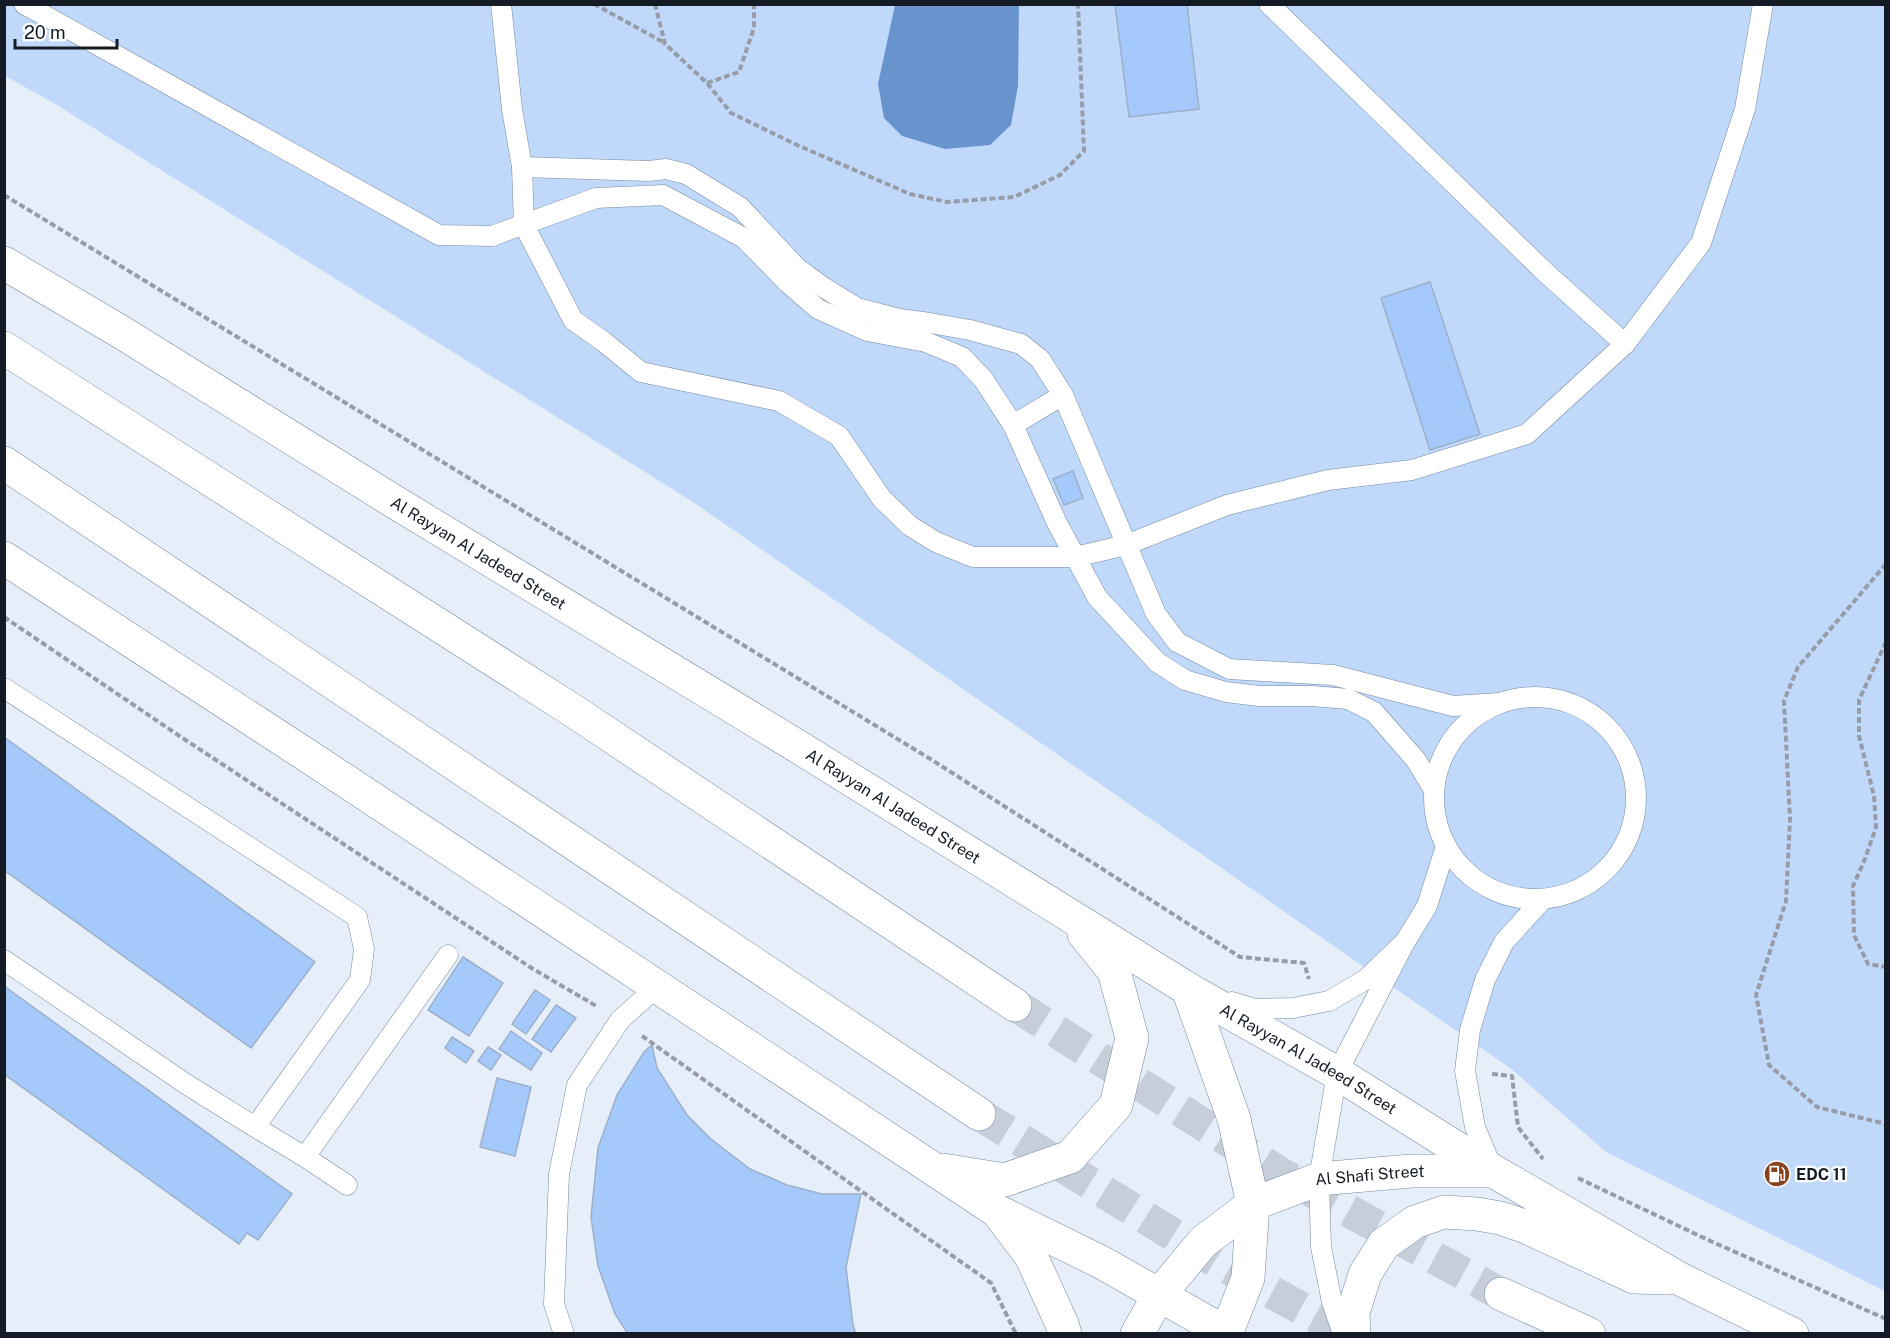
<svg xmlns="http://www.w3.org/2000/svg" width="1890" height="1338" viewBox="0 0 1890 1338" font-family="'Public Sans',sans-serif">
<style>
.green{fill:#c0d9fb}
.water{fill:#6893cd}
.building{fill:#a5c9fa;stroke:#9db0c9;stroke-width:1.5}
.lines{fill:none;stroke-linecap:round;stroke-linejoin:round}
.highway-tunnel{stroke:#c6ced9;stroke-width:33;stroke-dasharray:33 16;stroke-linecap:butt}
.lane-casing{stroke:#7688a1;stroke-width:21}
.secondary-casing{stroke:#7688a1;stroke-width:34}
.highway-casing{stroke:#7688a1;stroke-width:34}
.path{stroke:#969da8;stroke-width:4;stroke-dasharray:6 3;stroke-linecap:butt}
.lane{stroke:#fff;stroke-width:20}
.secondary{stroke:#fff;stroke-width:33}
.highway{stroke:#fff;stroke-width:33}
.labels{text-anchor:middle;stroke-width:4.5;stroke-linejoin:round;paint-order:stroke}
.street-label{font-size:16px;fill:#141b25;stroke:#fff}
.poi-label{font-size:16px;font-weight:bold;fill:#141b25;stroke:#fff;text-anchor:start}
</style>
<rect width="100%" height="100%" fill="#e6eef9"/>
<!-- green -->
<polygon class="green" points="5,4 1885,5 1885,1291 1606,1152 1510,1068 693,502 52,102 5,76"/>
<!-- water -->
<polygon class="water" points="895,5 1019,5 1018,86 1011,125 990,145 945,149 902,136 884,118 878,84"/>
<!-- building -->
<g class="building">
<polygon points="1115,4 1187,4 1199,109 1129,117"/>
<polygon points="1430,282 1480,434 1430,450 1381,298"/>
<polygon points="1073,471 1083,498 1064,505 1053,479"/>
<polygon points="4,737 315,962 251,1048 4,870"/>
<polygon points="463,957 503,983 469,1036 428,1010"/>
<polygon points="4,986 292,1194 258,1240 247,1233 239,1244 4,1074"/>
<polygon points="535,990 550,1000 526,1034 512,1024"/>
<polygon points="556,1005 576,1018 551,1052 532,1039"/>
<polygon points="511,1031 542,1053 531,1070 499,1049"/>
<polygon points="452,1037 474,1051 466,1063 445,1048"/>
<polygon points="652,1045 657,1068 687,1115 711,1139 750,1169 787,1185 822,1194 861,1194 846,1267 853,1325 856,1334 628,1334 615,1314 598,1266 591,1217 598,1148 617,1095 644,1052"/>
<polygon points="488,1047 501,1055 491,1070 478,1061"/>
<polygon points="497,1078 531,1087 515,1156 480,1147"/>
</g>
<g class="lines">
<!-- highway-tunnel -->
<g class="highway-tunnel">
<polyline points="1015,1005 1281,1174 1501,1294"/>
<polyline points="979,1114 1217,1262 1348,1334"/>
</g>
<defs>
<g id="lane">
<polyline points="24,4 439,235 492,236 596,198 663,195 744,238 788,283 818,309 867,331 926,342 962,357 983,379 1013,425 1057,523 1097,597 1157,662 1185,680 1226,692 1259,696 1312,696 1348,699 1374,712 1416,760 1434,790"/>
<polyline points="501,4 512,109 522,167 524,225 573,320 604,342 641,372 779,401 839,436 882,499 910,526 936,542 973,557 1075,557 1126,545 1227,505 1328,480 1412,470 1527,434 1625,344 1701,243 1745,109 1763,4"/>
<polyline points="1269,4 1546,273 1625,344"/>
<polyline points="522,167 649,171 666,169 686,174 740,207 797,268 823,287 857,308 899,319 930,323 970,330 1021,344 1040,359 1063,395 1156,614 1177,642 1229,669 1333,675 1453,706 1500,703"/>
<polyline points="1013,425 1063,395"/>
<polyline points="4,688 357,917 364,949 360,980 255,1127 186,1084 4,960"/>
<circle cx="1535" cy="798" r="101"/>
<polyline points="1232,1002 1256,1009 1293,1008 1329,1001 1365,980 1405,942 1427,906 1446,846"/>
<polyline points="255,1127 305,1157 347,1185"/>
<polyline points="305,1157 448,955"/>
<polyline points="1492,1168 1475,1127 1465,1071 1470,1030 1485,980 1504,942 1543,899"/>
<polyline points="564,1334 554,1304 559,1174 577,1085 620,1020 658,986"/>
<polyline points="1343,1334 1332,1302 1321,1247 1319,1179 1337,1073 1405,942"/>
</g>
<g id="secondary">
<path id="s1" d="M4,263l117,69 277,172 399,242 391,243 149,84 156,98 187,108 112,55"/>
<polyline points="4,558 311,758 997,1211 1101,1262 1228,1334"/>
<polyline points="1188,989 1234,1119 1253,1204 1248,1278 1226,1334"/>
<polyline points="943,1170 1005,1180 1070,1157 1116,1105 1132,1038 1114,971 1084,934"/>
<polyline points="1000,1215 1031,1256 1062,1324 1065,1334"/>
<path id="s2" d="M1137,1334l22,-39 44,-53 50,-38 66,-25 92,-8h82"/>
<polyline points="1354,1334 1353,1313 1365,1274 1384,1244 1415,1222 1444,1212 1477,1214 1500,1218 1524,1226 1634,1277 1666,1278"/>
</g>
<g id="highway">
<polyline points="4,348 572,710 1015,1005"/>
<polyline points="4,463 979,1114"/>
<polyline points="1501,1294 1589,1334"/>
</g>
</defs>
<!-- lane casing -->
<use href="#lane" class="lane-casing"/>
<!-- secondary casing -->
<use href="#secondary" class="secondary-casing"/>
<!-- highway casing -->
<use href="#highway" class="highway-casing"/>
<!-- path -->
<g class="path">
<polyline points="594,4 665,43"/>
<polyline points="655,4 665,44 707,83 731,113 797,145 910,194 947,202 1014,197 1060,175 1084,151 1078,4"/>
<polyline points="707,83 739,72 754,28 754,4"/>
<polyline points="4,195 932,760 1240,957 1304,963 1309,979"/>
<polyline points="1886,564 1798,667 1784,701 1790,819 1786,901 1756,995 1769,1065 1817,1107 1886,1124"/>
<polyline points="4,617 175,733 533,969 598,1007"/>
<polyline points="1886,642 1859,700 1859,736 1874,796 1876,827 1865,859 1853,886 1854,935 1868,964 1886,967"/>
<polyline points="642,1036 991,1283 1016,1334"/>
<polyline points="1492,1074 1512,1076 1518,1127 1543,1159"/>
<polyline points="1578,1178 1706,1239 1886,1319"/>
</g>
<!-- lane -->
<use href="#lane" class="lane"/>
<!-- secondary -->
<use href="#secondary" class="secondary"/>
<!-- highway -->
<use href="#highway" class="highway"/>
</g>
<!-- icons -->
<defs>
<symbol id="fuel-disc" viewBox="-11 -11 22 22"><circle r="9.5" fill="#87421b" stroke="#fff"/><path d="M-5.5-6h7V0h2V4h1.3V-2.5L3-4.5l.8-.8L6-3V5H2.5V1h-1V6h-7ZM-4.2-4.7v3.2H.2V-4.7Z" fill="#fff"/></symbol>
</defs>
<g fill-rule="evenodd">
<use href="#fuel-disc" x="1762" y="1159" width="30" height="30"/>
</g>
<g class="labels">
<!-- street labels -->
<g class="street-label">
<text dy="6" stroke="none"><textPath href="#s1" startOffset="556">Al Rayyan Al Jadeed Street</textPath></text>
<text dy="6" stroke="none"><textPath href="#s1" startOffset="1042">Al Rayyan Al Jadeed Street</textPath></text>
<text dy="6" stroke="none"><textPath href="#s1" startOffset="1528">Al Rayyan Al Jadeed Street</textPath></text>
<text dy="6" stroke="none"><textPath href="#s2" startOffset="298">Al Shafi Street</textPath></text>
</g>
<!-- poi labels -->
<g class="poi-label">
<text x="1796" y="1180">EDC 11</text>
</g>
</g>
<!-- border -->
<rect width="1890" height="1338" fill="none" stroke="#141b25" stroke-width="12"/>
<!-- scale -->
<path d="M15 39v9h102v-9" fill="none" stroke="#141b25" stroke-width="3"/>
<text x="24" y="39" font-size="18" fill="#141b25" stroke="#ffffff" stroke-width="4.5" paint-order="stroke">20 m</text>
</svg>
